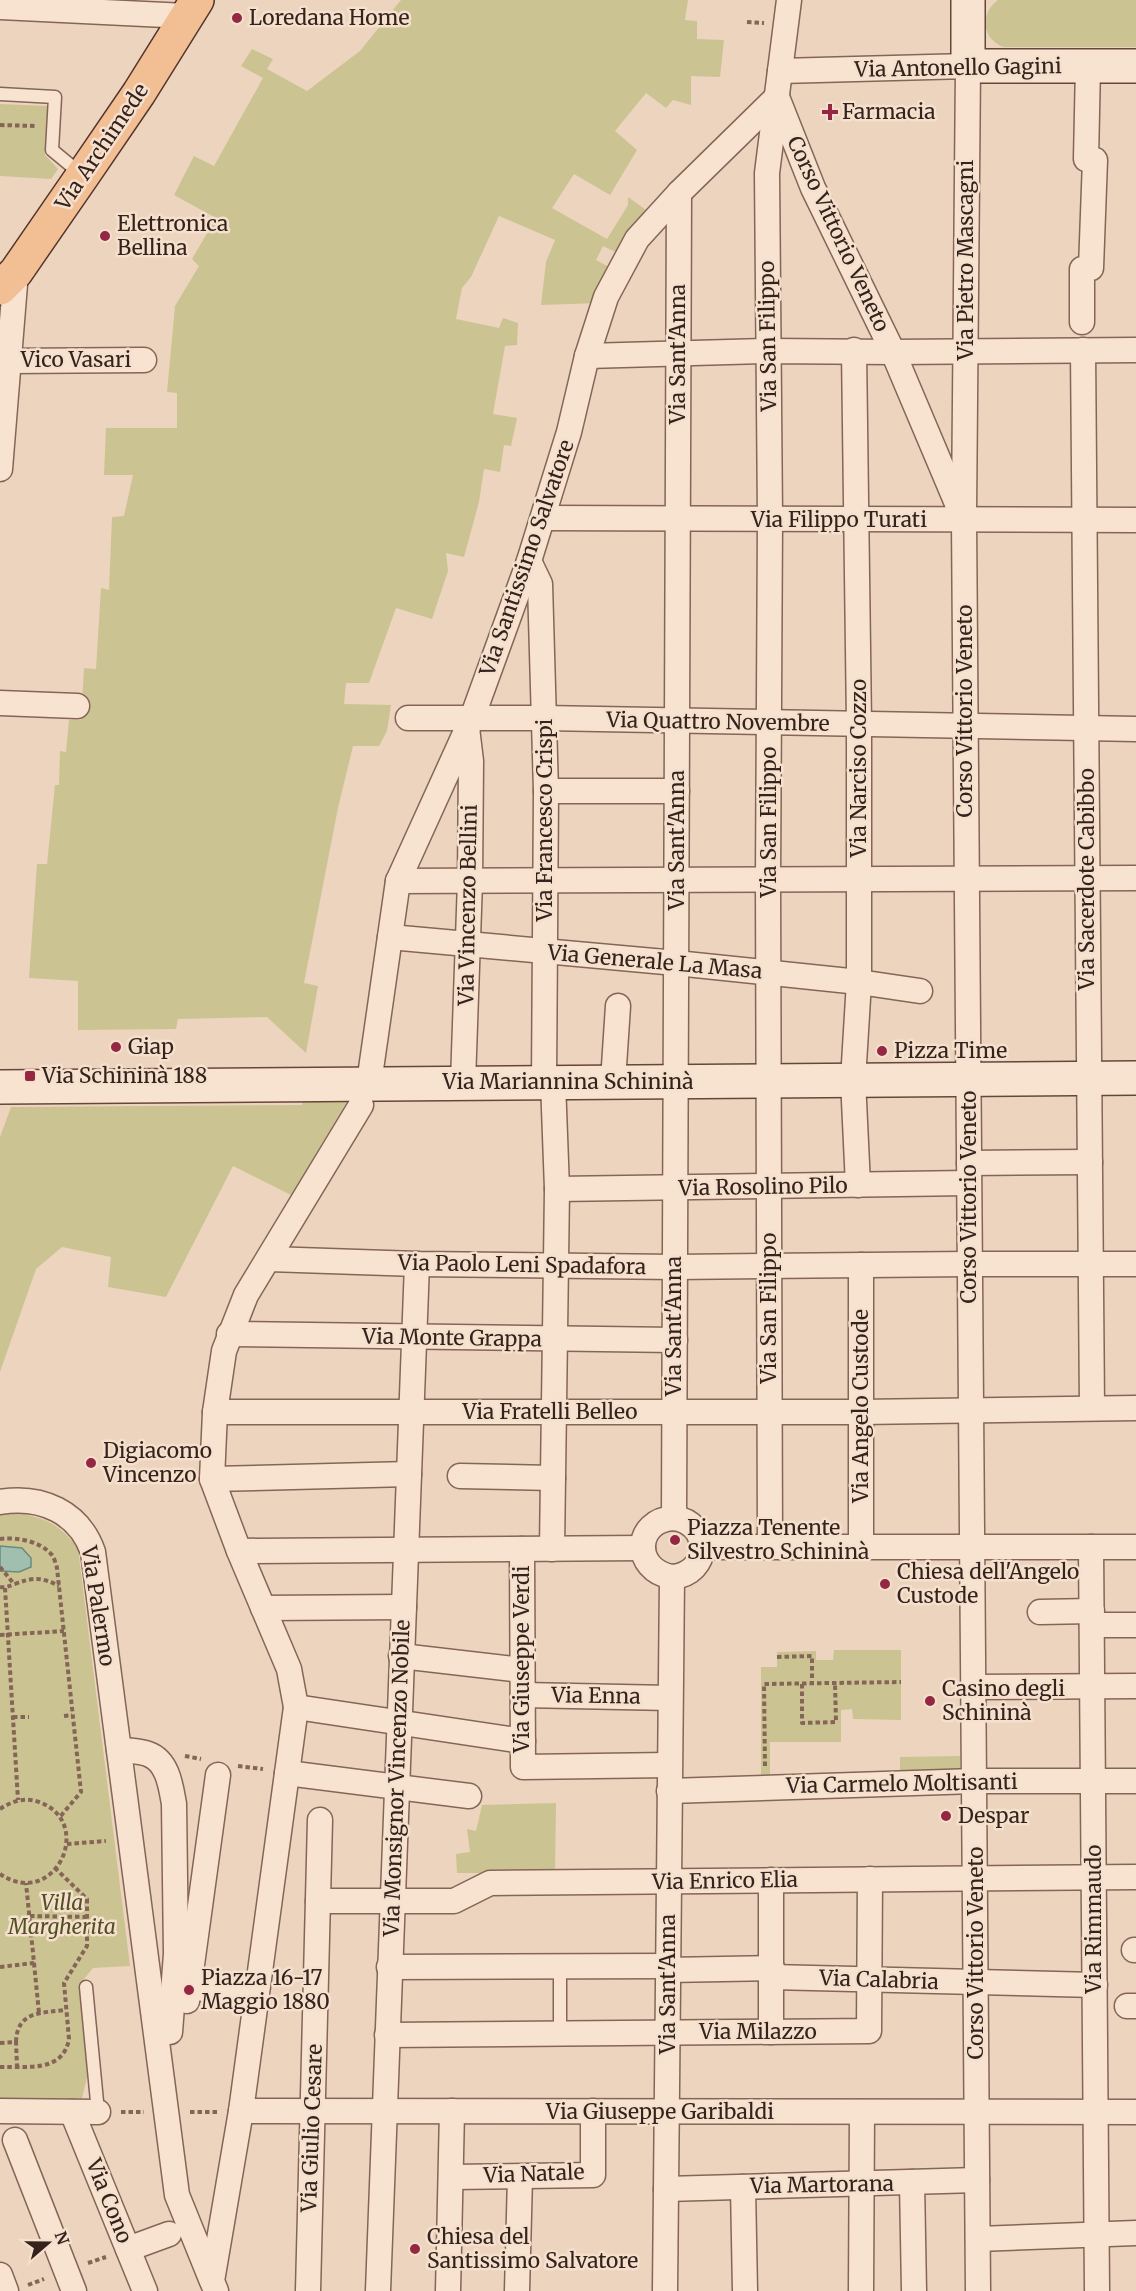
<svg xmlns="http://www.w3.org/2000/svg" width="1136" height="2291" viewBox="0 0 1136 2291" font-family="Merriweather,serif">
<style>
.green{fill:#cbc492}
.water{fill:#a1bfaf;stroke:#698c7b;stroke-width:1.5}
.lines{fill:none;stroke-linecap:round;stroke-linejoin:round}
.service-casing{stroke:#856557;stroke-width:15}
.minor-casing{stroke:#856557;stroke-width:27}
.secondary-casing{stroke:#67463a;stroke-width:36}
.primary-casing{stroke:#53352c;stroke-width:36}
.path{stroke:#856557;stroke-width:4;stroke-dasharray:4.5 3;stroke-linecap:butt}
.service{stroke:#f8e3d1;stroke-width:12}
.minor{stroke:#f8e3d1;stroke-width:24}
.secondary{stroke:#f8e3d1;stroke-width:33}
.primary{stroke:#f2bf95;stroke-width:33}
.poi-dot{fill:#942741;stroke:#f5e0cd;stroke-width:2}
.labels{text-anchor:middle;stroke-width:5;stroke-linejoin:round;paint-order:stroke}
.poi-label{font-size:21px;fill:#35221c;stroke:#f5e0cd;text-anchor:start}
.street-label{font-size:21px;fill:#35221c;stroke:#f5e0cd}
.park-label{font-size:21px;font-style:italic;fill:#505122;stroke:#f5e0cd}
</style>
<rect width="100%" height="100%" fill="#edd4be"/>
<!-- green -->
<g class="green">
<polygon points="401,0 688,0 685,20 697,21 697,39 724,40 720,77 691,76 691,105 673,100 666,108 646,93 615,131 637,150 610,195 574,174 552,208 607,239 628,205 628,197 646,210 622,255 603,246 596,260 613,269 600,303 541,305 546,262 555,240 499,216 471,277 462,288 456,319 499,328 503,318 518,323 517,345 505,346 493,414 517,418 511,446 504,445 500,472 484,469 479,502 464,557 446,553 448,571 432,619 396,608 369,683 346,683 344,704 391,705 387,731 379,746 353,746 338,808 304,983 318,986 306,1053 267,1017 178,1019 176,1029 78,1030 78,981 29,978 37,864 47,864 55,785 59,785 60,751 66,752 69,720 81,720 84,668 96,669 101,588 109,590 112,517 124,516 133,475 104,475 106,428 177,428 177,393 167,392 175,306 199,266 192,259 216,218 174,195 194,156 214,166 263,78 241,66 252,49 273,59 267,69 307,91 360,51"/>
<path d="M998,0h138v47h-133c-22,-9 -23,-34 -5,-47z"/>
<polygon points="0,104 48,106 45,155 58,169 51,179 0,176"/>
<polygon points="303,1098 349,1098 291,1195 233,1166 166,1297 108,1287 111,1257 62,1247 36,1269 0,1372 0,1137 11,1107 302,1105"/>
<path d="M18,1513c30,6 41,11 60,35l52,418 -37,2 -13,16 8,89 -7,29 -81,-2v-585z"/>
<polygon points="834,1650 901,1650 901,1720 853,1719 852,1709 841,1710 841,1742 770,1742 770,1781 761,1781 761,1667 777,1667 777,1652 816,1651 816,1660 833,1660"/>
<polygon points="960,1756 960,1778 900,1779 900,1757"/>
<polygon points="556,1803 555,1873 457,1873 456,1854 470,1852 467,1829 476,1831 482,1805"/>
</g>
<!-- water -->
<polygon class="water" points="0,1546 22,1548 31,1558 31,1567 19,1572 0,1571"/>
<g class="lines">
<defs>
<g id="service">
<polyline points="0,94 55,97 52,150 81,174"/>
<polyline points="86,1987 98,2112"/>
<polyline points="560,2034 560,1967"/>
</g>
<g id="minor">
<polyline points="0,7 186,16"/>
<polyline points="780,71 968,66 964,512"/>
<polyline points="777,97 813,188 893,352 964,520 978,2291"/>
<polyline points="1082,322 1082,269 1091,268 1095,160 1086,159 1088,66"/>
<polyline points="854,350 859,724 859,982 853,1080 858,1185"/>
<polyline points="1083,350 1092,1408"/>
<polyline points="587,356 768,351 893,352 1136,350"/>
<polyline points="9,361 144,360"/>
<polyline points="0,469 16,272"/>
<polyline points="543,518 1136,520"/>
<polyline points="529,561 540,584 546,791 544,1082"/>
<polyline points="0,703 77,706"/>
<polyline points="408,718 544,718 1136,729"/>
<polyline points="546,791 677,791"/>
<polyline points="398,881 1136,878"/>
<polyline points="390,937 676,963 859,982 920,991"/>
<polyline points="371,1069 398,881 472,718 529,561 569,432 587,356 606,297 637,239 679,193 777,97"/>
<polyline points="613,1081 618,1006"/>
<polyline points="463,1082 470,881 471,761 467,728"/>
<polyline points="969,1163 1090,1162"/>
<polyline points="557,1189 968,1183"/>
<polyline points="269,1259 417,1264 675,1267 969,1264 1136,1264"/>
<polyline points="861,1265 861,1547"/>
<polyline points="229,1334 675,1340"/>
<polyline points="215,1412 861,1412 1136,1408"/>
<polyline points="460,1476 553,1478"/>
<polyline points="212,1479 409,1474"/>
<path d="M0,1502c41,-7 79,10 93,50l84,643 34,84"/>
<polyline points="702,1547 1136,1547"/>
<polyline points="770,1547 768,879 770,519 767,173 789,0"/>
<polyline points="1091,1547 1097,2291"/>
<polyline points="522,1549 523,1767 669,1765"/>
<polyline points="552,1549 557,1189 553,1082"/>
<polyline points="239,1551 643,1548"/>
<path d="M672,1577c39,-3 40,-54 2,-59"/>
<polyline points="263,1608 404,1607"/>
<polyline points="1040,1612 1092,1611"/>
<polyline points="1092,1625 1136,1625"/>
<polyline points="401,1656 522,1670"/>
<polyline points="973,1687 1136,1686"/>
<polyline points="523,1695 670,1698"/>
<polyline points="296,1707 523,1741"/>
<path d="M119,1749c9,2 21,2 29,5 20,7 23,33 26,50l2,150 -6,78"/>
<polyline points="287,1773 469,1796"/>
<polyline points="669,1791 975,1781 1136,1781"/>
<polyline points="318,1901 454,1901 490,1883 1136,1877"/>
<polyline points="1134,1950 1136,1950"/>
<polyline points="389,1967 668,1966"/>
<polyline points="667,1970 772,1968"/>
<polyline points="771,1977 1095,1985"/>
<polyline points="189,1987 236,1993"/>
<polyline points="187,2001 218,1775"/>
<polyline points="1127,2006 1136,2006"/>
<polyline points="771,2032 771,1880"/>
<polyline points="387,2035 869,2031 870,1879"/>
<polyline points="0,2111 98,2112"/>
<polyline points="241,2111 1136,2112"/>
<polyline points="72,2112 145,2291"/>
<polyline points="15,2140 74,2291"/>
<polyline points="451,2177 593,2175 593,2111"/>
<polyline points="912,2182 914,2291"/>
<polyline points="743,2187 745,2291"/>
<polyline points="666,2189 977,2180"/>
<polyline points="978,2239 1136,2233"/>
<polyline points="128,2249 169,2234"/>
<polyline points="0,2275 6,2291"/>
<polyline points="216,2291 212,2281 241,2111 296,1707 289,1669 239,1551 212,1479 215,1412 224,1351 246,1295 361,1105"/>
<polyline points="308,2291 320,1820"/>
<polyline points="378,2291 417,1264"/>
<polyline points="448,2291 452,2111"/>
<polyline points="517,2291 520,2177"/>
<path d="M665,2291l7,-714c-40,-7 -38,-57 2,-59l5,-1325"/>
<polyline points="861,2291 862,2112"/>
</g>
<g id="secondary">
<polyline points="968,0 968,66 1136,66"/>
<polyline points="0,1087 1136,1078"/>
</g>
<polyline id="primary" points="0,288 16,272 83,175 139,93 197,0"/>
</defs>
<!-- service casing -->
<use href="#service" class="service-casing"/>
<!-- minor casing -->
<use href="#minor" class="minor-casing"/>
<!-- secondary casing -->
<use href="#secondary" class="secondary-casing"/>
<!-- primary casing -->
<use href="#primary" class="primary-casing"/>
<!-- path -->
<g class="path">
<polyline points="747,22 764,23"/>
<polyline points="0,125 35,126"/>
<path d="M0,1539c16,-2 40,2 51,15 3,3 5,10 6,14l24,224 -22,26"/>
<polyline points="0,1567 14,1584"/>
<path d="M0,1587c6,1 9,-1 15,-3 18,-7 27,-7 44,2"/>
<polyline points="5,1588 18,1800"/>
<polyline points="0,1635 64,1631"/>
<polyline points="777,1657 812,1656 812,1683"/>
<polyline points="802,1684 802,1723 836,1722 835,1683"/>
<polyline points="64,1716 72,1715"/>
<polyline points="13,1717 29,1717"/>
<polyline points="185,1756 201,1759"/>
<polyline points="238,1766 263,1769"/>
<polyline points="765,1766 764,1684 901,1682"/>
<path d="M0,1809c12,-8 25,-12 39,-7 57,20 16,109 -39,72"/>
<polyline points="67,1844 106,1841"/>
<polyline points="30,1916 87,1917"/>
<polyline points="34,1963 39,2013"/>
<polyline points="0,1967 34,1963 26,1883"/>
<path d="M16,2042c1,-31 25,-29 50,-32"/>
<polyline points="0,2043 16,2042 17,2066"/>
<path d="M0,2067c27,-1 63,6 69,-28l-5,-56 23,-37v-47l-31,-30"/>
<polyline points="121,2112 144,2112"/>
<polyline points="190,2112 219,2112"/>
<polyline points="88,2263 106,2257"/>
<polyline points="28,2285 44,2279"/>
</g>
<!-- service -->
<use href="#service" class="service"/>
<!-- minor -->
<use href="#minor" class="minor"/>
<!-- secondary -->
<use href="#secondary" class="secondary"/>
<!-- primary -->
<use href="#primary" class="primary"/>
</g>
<!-- markers -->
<g class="poi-dot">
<circle cx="237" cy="18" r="6"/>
<path d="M827 103h6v6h6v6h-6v6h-6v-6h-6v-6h6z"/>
<circle cx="105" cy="236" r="6"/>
<circle cx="116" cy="1047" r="6"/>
<circle cx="882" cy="1051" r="6"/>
<rect x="24" y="1070" width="12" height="12" rx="3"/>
<circle cx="91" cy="1463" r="6"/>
<circle cx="675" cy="1540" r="6"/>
<circle cx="885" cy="1584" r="6"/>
<circle cx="930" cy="1701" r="6"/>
<circle cx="946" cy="1816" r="6"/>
<circle cx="189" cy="1990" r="6"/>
<circle cx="415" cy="2249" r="6"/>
</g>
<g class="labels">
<!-- poi labels -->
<g class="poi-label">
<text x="249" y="25">Loredana Home</text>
<text x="842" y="119">Farmacia</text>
<text x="117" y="231">Elettronica<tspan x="117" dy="24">Bellina</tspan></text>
<text x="128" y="1054">Giap</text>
<text x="894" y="1058">Pizza Time</text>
<text x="42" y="1083">Via Schininà 188</text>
<text x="103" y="1458">Digiacomo<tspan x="103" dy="24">Vincenzo</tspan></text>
<text x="687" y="1535">Piazza Tenente<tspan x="687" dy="24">Silvestro Schininà</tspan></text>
<text x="897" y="1579">Chiesa dell'Angelo<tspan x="897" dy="24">Custode</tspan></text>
<text x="942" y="1696">Casino degli<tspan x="942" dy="24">Schininà</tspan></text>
<text x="958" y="1823">Despar</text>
<text x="201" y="1985">Piazza 16-17<tspan x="201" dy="24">Maggio 1880</tspan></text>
<text x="427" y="2244">Chiesa del<tspan x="427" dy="24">Santissimo Salvatore</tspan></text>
</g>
<!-- street labels -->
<g class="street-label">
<text transform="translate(958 68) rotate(-1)" y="7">Via Antonello Gagini</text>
<text transform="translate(102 147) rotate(-56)" y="7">Via Archimede</text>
<text transform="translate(838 234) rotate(65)" y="7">Corso Vittorio Veneto</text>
<text transform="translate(966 260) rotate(-90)" y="7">Via Pietro Mascagni</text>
<text transform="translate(768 336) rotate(-91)" y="7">Via San Filippo</text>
<text transform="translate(678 354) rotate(-90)" y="7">Via Sant'Anna</text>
<text x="76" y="367">Vico Vasari</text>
<text x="839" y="527">Via Filippo Turati</text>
<text transform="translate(527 558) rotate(-71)" y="7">Via Santissimo Salvatore</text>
<text transform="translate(965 711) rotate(-90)" y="7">Corso Vittorio Veneto</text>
<text transform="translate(718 722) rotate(1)" y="7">Via Quattro Novembre</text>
<text transform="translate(859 768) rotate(-90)" y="7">Via Narciso Cozzo</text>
<text transform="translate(545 820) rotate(-90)" y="7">Via Francesco Crispi</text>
<text transform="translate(769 822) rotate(-90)" y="7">Via San Filippo</text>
<text transform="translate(677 840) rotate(-90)" y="7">Via Sant'Anna</text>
<text transform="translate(1087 879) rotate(-90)" y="7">Via Sacerdote Cabibbo</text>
<text transform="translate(468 905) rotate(-89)" y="7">Via Vincenzo Bellini</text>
<text transform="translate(655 962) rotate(5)" y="7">Via Generale La Masa</text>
<text x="568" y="1089">Via Mariannina Schininà</text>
<text transform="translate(763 1187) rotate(-1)" y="7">Via Rosolino Pilo</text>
<text transform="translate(969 1197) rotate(-90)" y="7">Corso Vittorio Veneto</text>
<text transform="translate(522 1265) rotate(1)" y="7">Via Paolo Leni Spadafora</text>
<text transform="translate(769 1308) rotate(-90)" y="7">Via San Filippo</text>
<text transform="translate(674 1326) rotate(-90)" y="7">Via Sant'Anna</text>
<text transform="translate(452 1338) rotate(1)" y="7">Via Monte Grappa</text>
<text transform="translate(861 1406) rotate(-90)" y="7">Via Angelo Custode</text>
<text x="550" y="1419">Via Fratelli Belleo</text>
<text transform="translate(98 1606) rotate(81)" y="7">Via Palermo</text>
<text transform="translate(522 1659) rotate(-90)" y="7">Via Giuseppe Verdi</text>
<text transform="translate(596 1696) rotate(1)" y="7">Via Enna</text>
<text transform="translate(397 1778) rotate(-88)" y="7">Via Monsignor Vincenzo Nobile</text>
<text transform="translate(902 1784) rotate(-1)" y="7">Via Carmelo Moltisanti</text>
<text transform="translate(725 1881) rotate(-1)" y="7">Via Enrico Elia</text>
<text transform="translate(1094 1919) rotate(-90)" y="7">Via Rimmaudo</text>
<text transform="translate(976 1953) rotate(-90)" y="7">Corso Vittorio Veneto</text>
<text transform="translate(879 1980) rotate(2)" y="7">Via Calabria</text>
<text transform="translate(668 1984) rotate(-90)" y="7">Via Sant'Anna</text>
<text x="758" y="2039">Via Milazzo</text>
<text x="660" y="2119">Via Giuseppe Garibaldi</text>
<text transform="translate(312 2128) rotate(-88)" y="7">Via Giulio Cesare</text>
<text transform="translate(534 2174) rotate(-2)" y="7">Via Natale</text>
<text transform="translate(822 2185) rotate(-1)" y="7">Via Martorana</text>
<text transform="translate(109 2201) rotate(68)" y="7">Via Cono</text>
</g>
<!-- park labels -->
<g class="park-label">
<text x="62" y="1910">Villa<tspan x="62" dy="24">Margherita</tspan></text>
</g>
</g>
<!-- north arrow -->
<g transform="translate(48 2243) rotate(70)" stroke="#f5e0cd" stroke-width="4.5" paint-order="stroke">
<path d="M0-4.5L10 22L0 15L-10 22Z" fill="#35221c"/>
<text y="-9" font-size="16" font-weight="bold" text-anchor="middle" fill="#35221c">N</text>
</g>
</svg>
